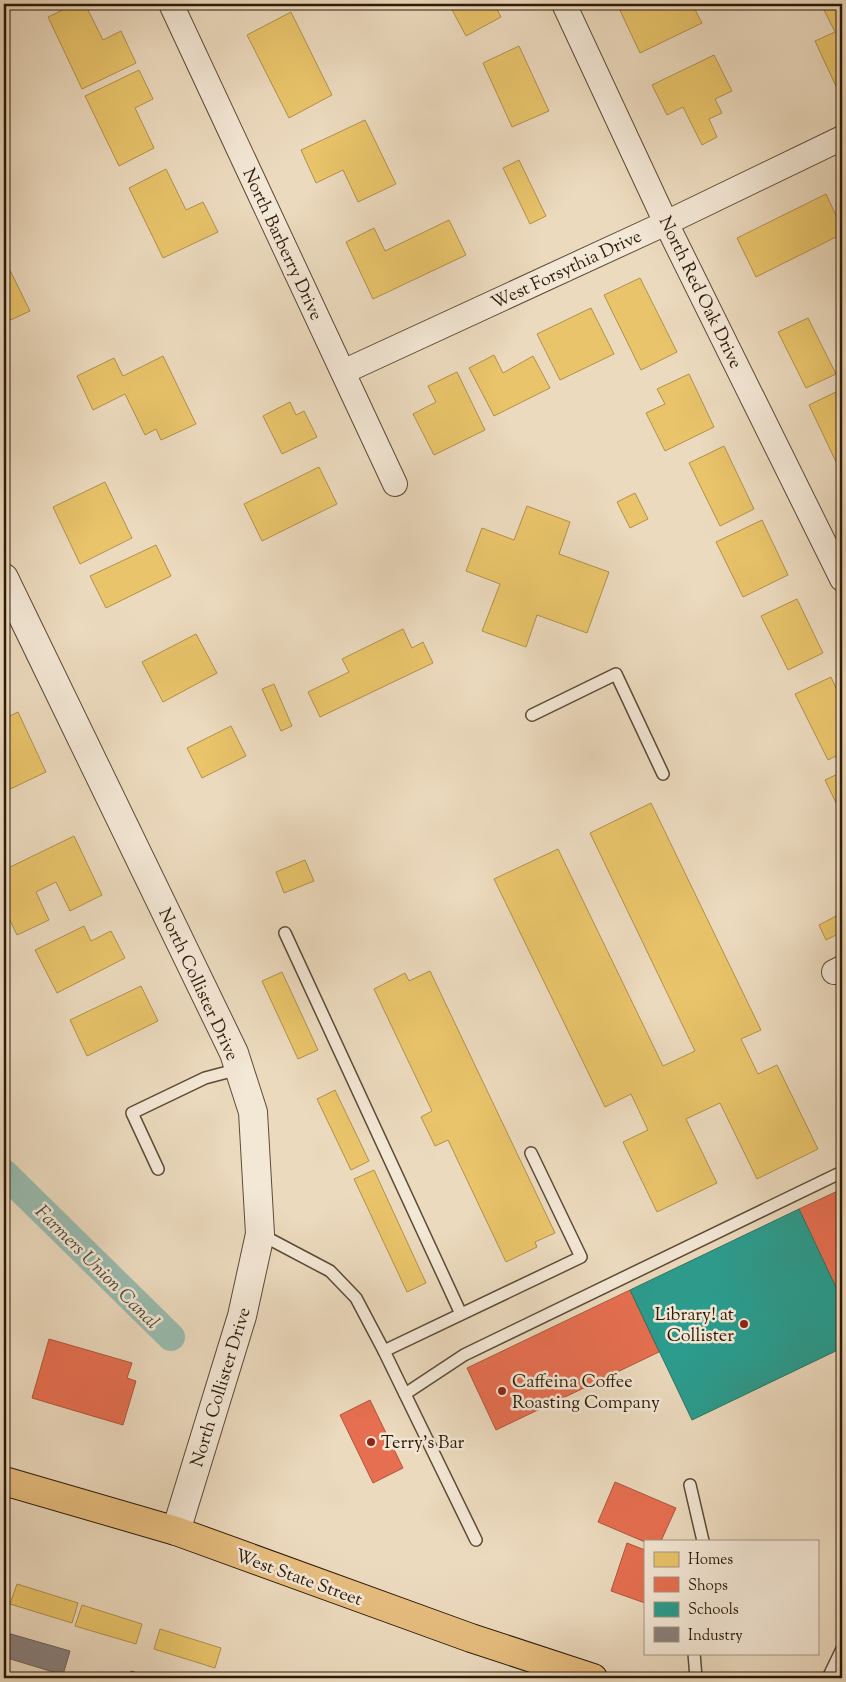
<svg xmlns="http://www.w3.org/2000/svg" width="846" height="1682" viewBox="0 0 846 1682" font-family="'Sorts Mill Goudy',serif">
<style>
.homes{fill:#e9c46a;stroke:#b0914c}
.shops{fill:#e76f51;stroke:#af563b}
.schools{fill:#2a9d8f;stroke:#2b7666}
.industry{fill:#8a817c;stroke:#6e6259}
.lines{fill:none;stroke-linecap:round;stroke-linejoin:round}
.canal{stroke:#99bbaf;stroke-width:28}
.service-casing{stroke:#5c4b35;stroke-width:14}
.minor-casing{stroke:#5c4b35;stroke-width:26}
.tertiary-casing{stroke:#5c4b35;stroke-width:30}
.primary-casing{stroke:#2c1b07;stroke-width:30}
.service{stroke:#f3e7d5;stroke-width:11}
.minor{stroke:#f3e7d5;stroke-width:24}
.tertiary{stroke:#f3e7d5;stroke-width:28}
.primary{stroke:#e6bd7f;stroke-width:28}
.poi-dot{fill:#8f2418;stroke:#f3e7d5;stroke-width:2}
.labels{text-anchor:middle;stroke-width:5;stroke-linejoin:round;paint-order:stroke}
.street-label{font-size:18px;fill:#2c1b07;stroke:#f3e7d5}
.poi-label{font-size:18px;fill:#2c1b07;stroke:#f3e7d5;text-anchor:start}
.water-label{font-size:19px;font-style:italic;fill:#4d4b39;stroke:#f3e7d5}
</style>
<rect width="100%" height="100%" fill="#ecdabe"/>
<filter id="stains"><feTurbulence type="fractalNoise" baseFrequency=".004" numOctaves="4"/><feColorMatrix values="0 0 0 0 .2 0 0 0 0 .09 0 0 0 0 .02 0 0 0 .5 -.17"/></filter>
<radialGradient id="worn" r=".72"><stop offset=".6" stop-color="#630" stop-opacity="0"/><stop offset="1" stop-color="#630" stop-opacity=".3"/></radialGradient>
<!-- homes -->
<g class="homes">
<polygon points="75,4 85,4 103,40 121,31 136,63 82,89 48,17"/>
<polygon points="449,4 494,4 501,17 466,36"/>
<polygon points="617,4 692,4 702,23 640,53"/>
<polygon points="827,4 842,4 842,94 840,95 815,41 835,32 822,6"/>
<polygon points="291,12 332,95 289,118 247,35"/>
<polygon points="519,46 549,111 512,127 483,63"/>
<polygon points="714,55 732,91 715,99 722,113 709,119 717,137 702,145 683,107 667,115 652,85"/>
<polygon points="139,70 153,99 135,108 154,148 119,166 85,96"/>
<polygon points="365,120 396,184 358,202 343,170 316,183 301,150"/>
<polygon points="519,160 546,216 530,224 503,168"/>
<polygon points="166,169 186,210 203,202 218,232 163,258 129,188"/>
<polygon points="826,194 842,228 842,234 756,277 737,238"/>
<polygon points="449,220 466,255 373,299 346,242 374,228 385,251"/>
<polygon points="4,258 30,311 4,323"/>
<polygon points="640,278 677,352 641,370 604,295"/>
<polygon points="591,308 614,354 560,380 537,334"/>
<polygon points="808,318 836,374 806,388 778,332"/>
<polygon points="494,355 503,373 533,356 550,388 494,416 469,368"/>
<polygon points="163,356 196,424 161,440 156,429 145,435 125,394 93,410 77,376 114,358 123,376"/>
<polygon points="457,372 485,430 434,455 413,414 436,402 428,386"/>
<polygon points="689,374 714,427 665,451 646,413 665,404 657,389"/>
<polygon points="842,389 842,464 838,466 809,405"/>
<polygon points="290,402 296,415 304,411 317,437 282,454 263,416"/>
<polygon points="724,446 754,509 720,526 689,463"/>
<polygon points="319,467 337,504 262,541 244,504"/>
<polygon points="105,482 132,538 80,564 53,507"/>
<polygon points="635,493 648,519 630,528 617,502"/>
<polygon points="527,506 570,522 559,554 609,572 587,633 537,615 526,647 482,631 500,584 466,571 482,528 514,540"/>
<polygon points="762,520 788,575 743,597 716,542"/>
<polygon points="156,545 171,576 106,608 90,576"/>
<polygon points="797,599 823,653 788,670 761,616"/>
<polygon points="403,629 412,648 423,642 433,663 320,717 308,692 349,672 342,659"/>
<polygon points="196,634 217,673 163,702 142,662"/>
<polygon points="831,677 842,701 842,753 828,760 795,694"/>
<polygon points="274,684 292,726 281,731 262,689"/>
<polygon points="18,712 46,772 4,792 4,719"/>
<polygon points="231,726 246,756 202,778 187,748"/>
<polygon points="842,772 842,815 825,780"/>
<polygon points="651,803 761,1030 741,1039 758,1074 777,1065 818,1149 757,1179 720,1103 686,1119 717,1183 657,1212 623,1142 648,1130 631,1094 605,1107 494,879 558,849 663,1066 695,1051 590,833"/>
<polygon points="74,836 102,895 70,911 56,882 36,892 49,920 17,935 4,908 4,870"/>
<polygon points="305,860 314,881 284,893 276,872"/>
<polygon points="838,915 842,924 842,932 826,940 819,925"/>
<polygon points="84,926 91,941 111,931 125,958 57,993 35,950"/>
<polygon points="430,971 555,1233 535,1242 537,1247 506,1262 448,1140 435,1146 421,1117 432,1111 374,989 405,973 409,981"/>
<polygon points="282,972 318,1050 298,1059 262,981"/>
<polygon points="141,986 158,1021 87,1056 70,1020"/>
<polygon points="335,1090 369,1161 351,1170 317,1099"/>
<polygon points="374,1170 426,1283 407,1292 354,1179"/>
<polygon points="17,1584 78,1603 72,1623 10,1604"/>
<polygon points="82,1605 142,1624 136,1644 75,1626"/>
<polygon points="160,1629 221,1648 215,1668 154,1649"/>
<polygon points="4,1674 17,1678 4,1678"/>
</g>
<!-- shops -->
<g class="shops">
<polygon points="842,1189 842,1300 799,1209"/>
<polygon points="630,1290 659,1352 496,1430 467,1368"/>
<polygon points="49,1339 132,1363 127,1378 136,1381 123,1425 32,1398"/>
<polygon points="370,1400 403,1468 373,1483 340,1415"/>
<polygon points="615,1482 676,1508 661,1541 645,1542 598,1522"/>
<polygon points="627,1543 645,1550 645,1603 611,1591"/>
</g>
<!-- schools -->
<polygon class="schools" points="799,1209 842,1300 842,1348 692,1420 630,1290"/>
<!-- industry -->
<g class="industry">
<polygon points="4,1632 70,1651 63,1675 4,1657"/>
<polygon points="131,1671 154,1678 129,1678"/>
</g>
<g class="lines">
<!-- canal -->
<polyline class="canal" points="4,1173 171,1337"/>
<defs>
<g id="service">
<polyline points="532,715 616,674 663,774"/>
<polyline points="285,933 461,1314"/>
<polyline points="158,1169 132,1113 205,1078 239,1069"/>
<polyline points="260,1234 330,1271 356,1298 384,1351 476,1540"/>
<polyline points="384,1351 581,1257 531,1153"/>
<polyline points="405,1394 464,1355 842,1172"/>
<polyline points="690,1485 703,1541"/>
<polyline points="694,1653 696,1678"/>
<polyline points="828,1678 842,1649"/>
</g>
<g id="minor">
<polyline points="171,4 395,484"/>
<polyline points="564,4 666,223 842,579"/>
<polyline points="343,372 666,223 842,138"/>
<polyline points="834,972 842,968"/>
</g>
<polyline id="tertiary" points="4,578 234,1053 253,1112 260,1234 242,1316 176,1531"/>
<polyline id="primary" points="4,1481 176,1531 471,1638 593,1678"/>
</defs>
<!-- service casing -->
<use href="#service" class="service-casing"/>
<!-- minor casing -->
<use href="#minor" class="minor-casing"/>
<!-- tertiary casing -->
<use href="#tertiary" class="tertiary-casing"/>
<!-- primary casing -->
<use href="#primary" class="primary-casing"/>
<!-- service -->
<use href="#service" class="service"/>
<!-- minor -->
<use href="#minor" class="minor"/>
<!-- tertiary -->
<use href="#tertiary" class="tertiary"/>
<!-- primary -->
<use href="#primary" class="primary"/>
</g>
<!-- markers -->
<g class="poi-dot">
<circle cx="744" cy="1324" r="5"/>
<circle cx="502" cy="1391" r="5"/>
<circle cx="371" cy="1442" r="5"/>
</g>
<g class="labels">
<!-- street labels -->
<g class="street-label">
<text transform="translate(283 244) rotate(65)" y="6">North Barberry Drive</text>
<text transform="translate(566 269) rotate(-25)" y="6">West Forsythia Drive</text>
<text transform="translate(701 292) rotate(64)" y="6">North Red Oak Drive</text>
<text transform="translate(199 984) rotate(65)" y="6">North Collister Drive</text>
<text transform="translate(220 1387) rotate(-73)" y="6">North Collister Drive</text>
<text transform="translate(299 1577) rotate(20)" y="6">West State Street</text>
</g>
<!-- poi labels -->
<g class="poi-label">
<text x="734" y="1320" text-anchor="end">Library! at<tspan x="734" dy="21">Collister</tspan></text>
<text x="512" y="1387">Caffeina Coffee<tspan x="512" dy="21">Roasting Company</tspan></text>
<text x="381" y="1448">Terry's Bar</text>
</g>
<!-- water labels -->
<g class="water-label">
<text transform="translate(98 1266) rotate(45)" y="7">Farmers Union Canal</text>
</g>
</g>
<!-- margin -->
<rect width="846" height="1682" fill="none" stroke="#ecdabe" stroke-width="20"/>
<rect x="5" y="5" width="836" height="1672" fill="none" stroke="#2c1b07" stroke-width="2.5"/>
<rect x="10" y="10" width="826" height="1662" fill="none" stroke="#2c1b07"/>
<!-- legend -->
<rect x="644" y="1540" width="175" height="115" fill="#f3e7d5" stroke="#a39583"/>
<rect x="654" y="1552" width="25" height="15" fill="#e9c46a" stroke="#a39583"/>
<text x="688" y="1564" font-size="15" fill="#2c1b07">Homes</text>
<rect x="654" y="1577" width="25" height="15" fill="#e76f51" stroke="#a39583"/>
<text x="688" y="1590" font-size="15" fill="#2c1b07">Shops</text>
<rect x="654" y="1602" width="25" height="15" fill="#2a9d8f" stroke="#a39583"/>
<text x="688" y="1614" font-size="15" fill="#2c1b07">Schools</text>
<rect x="654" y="1627" width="25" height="15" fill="#8a817c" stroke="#a39583"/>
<text x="688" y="1640" font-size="15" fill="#2c1b07">Industry</text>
<rect width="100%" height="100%" filter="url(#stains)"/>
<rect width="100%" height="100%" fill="url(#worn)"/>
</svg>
